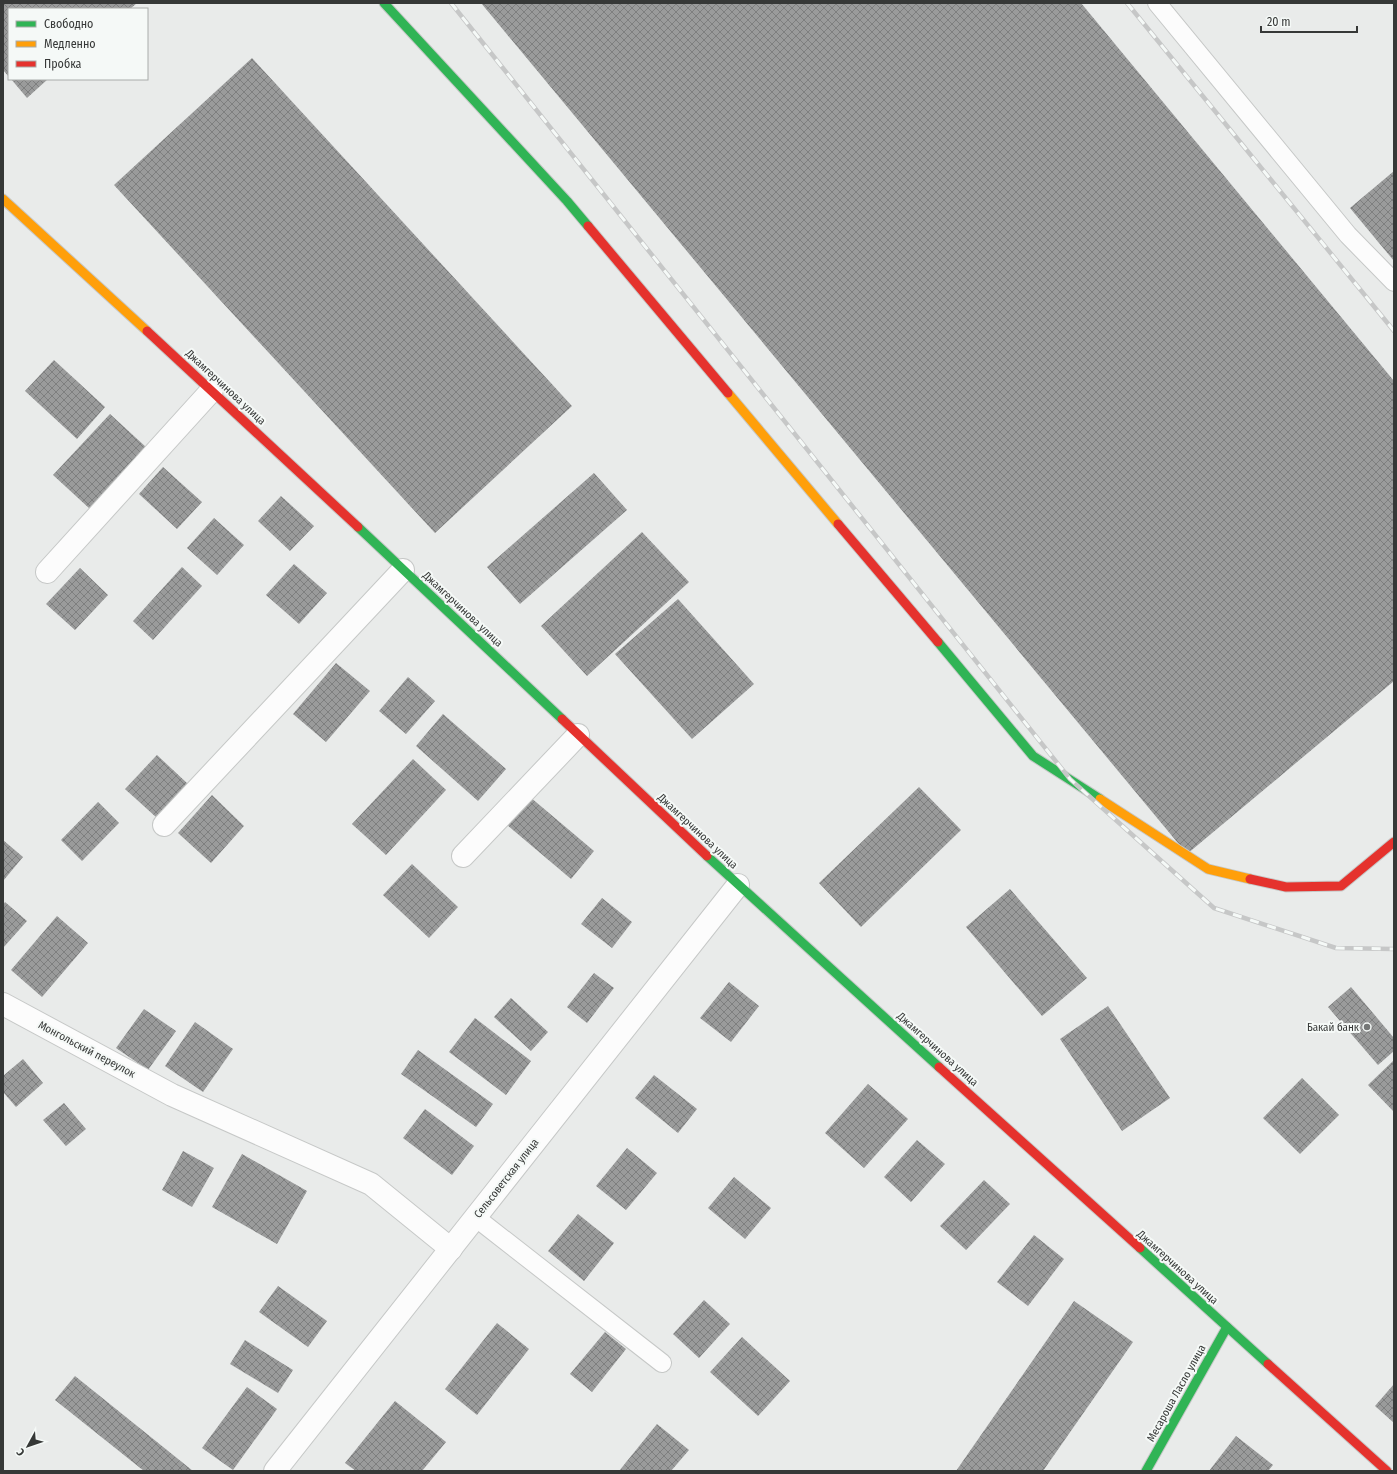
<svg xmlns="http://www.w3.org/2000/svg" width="1397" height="1474" viewBox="0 0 1397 1474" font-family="'Fira Sans Condensed',sans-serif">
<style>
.building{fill:url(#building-cross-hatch)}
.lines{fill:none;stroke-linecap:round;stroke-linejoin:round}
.lane-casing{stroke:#c6c8c7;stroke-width:20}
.street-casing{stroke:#c6c8c7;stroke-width:24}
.fast-casing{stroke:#c6c8c7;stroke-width:11}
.slow-casing{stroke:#c6c8c7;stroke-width:11}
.jam-casing{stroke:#c6c8c7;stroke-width:11}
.lane{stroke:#fcfcfc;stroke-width:18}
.street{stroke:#fcfcfc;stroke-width:22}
.fast{stroke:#30b455;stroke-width:9}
.slow{stroke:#ff9f0a;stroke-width:9}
.jam{stroke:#e5322d;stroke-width:9}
.rail-casing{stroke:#c6c7c7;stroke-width:4.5}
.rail{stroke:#f5f9f7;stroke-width:3;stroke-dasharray:9;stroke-linecap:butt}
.poi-dot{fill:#757776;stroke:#f5f9f7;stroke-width:1.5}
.labels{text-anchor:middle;stroke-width:4;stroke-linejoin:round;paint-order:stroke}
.street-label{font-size:11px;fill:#363837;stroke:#f5f9f7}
.poi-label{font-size:11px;fill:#363837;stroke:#f5f9f7;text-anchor:end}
</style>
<defs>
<pattern id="building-cross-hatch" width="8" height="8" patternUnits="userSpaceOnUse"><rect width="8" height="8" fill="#9a9b9b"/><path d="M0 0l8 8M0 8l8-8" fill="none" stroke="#7e7f7f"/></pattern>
</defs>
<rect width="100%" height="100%" fill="#e9ebea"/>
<!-- building -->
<g class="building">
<polygon points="3,3 137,3 130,9 9,9 9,77 3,70"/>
<polygon points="481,3 1081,3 1394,381 1394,681 1187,854"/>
<polygon points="252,58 572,406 435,533 114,185"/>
<polygon points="11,79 48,79 27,98"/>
<polygon points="1394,171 1394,261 1350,208"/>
<polygon points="54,360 105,407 77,439 25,391"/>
<polygon points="110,414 147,448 90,509 53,475"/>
<polygon points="163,467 202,502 177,529 139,494"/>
<polygon points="594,473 627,510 520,604 487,567"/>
<polygon points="281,496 314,526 290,551 258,521"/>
<polygon points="214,518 244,545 217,575 187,548"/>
<polygon points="642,532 689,582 587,676 541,626"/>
<polygon points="294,564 327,593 299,624 266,595"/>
<polygon points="182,567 202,586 153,640 133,621"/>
<polygon points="80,568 108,595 75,630 46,604"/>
<polygon points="678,599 754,684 692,739 615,654"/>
<polygon points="336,663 370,691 326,742 293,714"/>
<polygon points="408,677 435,701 406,734 379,711"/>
<polygon points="443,714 506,769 478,801 416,746"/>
<polygon points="157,755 188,784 157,818 125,789"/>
<polygon points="413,759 446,790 386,855 352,824"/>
<polygon points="919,787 961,830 861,927 819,883"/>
<polygon points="212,795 244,826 211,863 178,833"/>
<polygon points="530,797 594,851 571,879 506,824"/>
<polygon points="98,802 119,823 82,861 61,840"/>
<polygon points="3,840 23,857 3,881"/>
<polygon points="412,864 458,907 429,938 383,895"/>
<polygon points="1010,889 1087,978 1042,1016 966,927"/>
<polygon points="602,898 632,922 612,948 581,924"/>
<polygon points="5,902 27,921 3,948 3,905"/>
<polygon points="57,916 88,943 42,997 11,970"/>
<polygon points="594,973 614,988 587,1023 567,1007"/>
<polygon points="729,982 759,1006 731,1042 700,1018"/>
<polygon points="1351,987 1394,1038 1394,1051 1378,1065 1328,1007"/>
<polygon points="511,998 548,1032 531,1051 494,1017"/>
<polygon points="1108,1006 1170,1098 1122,1131 1060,1039"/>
<polygon points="144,1009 176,1031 148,1070 116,1048"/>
<polygon points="475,1018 531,1061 506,1095 449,1052"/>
<polygon points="195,1022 233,1049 203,1092 165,1066"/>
<polygon points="418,1050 493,1104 476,1127 401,1074"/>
<polygon points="23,1059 43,1083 16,1107 3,1092 3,1076"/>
<polygon points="1394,1060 1394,1112 1368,1085"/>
<polygon points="654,1075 697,1109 678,1133 635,1098"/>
<polygon points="1302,1078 1339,1115 1300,1154 1263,1118"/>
<polygon points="868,1084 908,1119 864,1168 825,1133"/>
<polygon points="64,1103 86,1129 66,1146 43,1120"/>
<polygon points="425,1109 474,1146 452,1175 403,1138"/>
<polygon points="917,1140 945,1164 911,1202 884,1177"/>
<polygon points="627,1148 657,1173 626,1210 596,1186"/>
<polygon points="183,1151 214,1168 192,1207 162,1190"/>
<polygon points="242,1154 307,1191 277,1244 212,1207"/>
<polygon points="734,1177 771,1208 745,1239 708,1208"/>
<polygon points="984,1180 1010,1204 966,1250 940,1226"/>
<polygon points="578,1214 614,1243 584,1281 548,1251"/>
<polygon points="1034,1235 1064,1259 1028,1306 997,1282"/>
<polygon points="278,1286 327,1321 308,1347 259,1312"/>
<polygon points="704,1300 730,1324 699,1358 673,1334"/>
<polygon points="1074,1301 1133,1342 1043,1471 956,1471"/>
<polygon points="497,1323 529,1349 477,1415 445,1389"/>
<polygon points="605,1332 626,1349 592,1392 570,1374"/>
<polygon points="742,1337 790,1381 758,1416 710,1372"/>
<polygon points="245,1340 293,1370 278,1393 230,1364"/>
<polygon points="75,1376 193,1471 144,1471 55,1400"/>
<polygon points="1394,1384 1394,1423 1375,1406"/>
<polygon points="247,1387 277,1409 233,1470 202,1448"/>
<polygon points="395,1401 446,1442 422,1471 356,1471 345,1463"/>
<polygon points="657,1424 689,1450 671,1471 619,1471"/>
<polygon points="1236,1436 1273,1465 1268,1471 1209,1471"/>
</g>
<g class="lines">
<defs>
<g id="lane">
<polyline points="1157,3 1348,235 1394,282"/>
<polyline points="475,1217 662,1363"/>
</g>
<g id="street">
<polyline points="47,572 212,390"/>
<polyline points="164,825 403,570"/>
<polyline points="463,856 578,735"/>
<polyline points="3,1004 172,1095 371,1184 451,1249"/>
<polyline points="275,1471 738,885"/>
</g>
<g id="fast">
<polyline points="384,3 567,201 588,226"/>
<polyline points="358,527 562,719"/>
<polyline points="938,642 1033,756 1100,799"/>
<polyline points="707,856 939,1067"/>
<polyline points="1140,1248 1268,1364"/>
<polyline points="1146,1471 1227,1327"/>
</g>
<g id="slow">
<polyline points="3,199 147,331"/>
<polyline points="728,393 838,524"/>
<polyline points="1100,799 1208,869 1250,879"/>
</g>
<g id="jam">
<polyline points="588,226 728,393"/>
<polyline points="147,331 358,527"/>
<polyline points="838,524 938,642"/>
<polyline points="562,719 707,856"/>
<polyline points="1250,879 1286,887 1341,886 1394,842"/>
<polyline points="939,1067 1140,1248"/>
<polyline points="1268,1364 1387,1471"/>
</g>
</defs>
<!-- lane casing -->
<use href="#lane" class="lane-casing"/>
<!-- street casing -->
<use href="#street" class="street-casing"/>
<!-- fast casing -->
<use href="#fast" class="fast-casing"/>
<!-- slow casing -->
<use href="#slow" class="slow-casing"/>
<!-- jam casing -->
<use href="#jam" class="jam-casing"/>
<!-- lane -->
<use href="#lane" class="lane"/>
<!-- street -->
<use href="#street" class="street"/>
<!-- fast -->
<use href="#fast" class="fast"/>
<!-- slow -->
<use href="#slow" class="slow"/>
<!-- jam -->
<use href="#jam" class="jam"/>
<defs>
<g id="rail">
<polyline points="451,3 1070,779 1214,908 1336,948 1394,949"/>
<polyline points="1127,3 1394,331"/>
</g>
</defs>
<!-- rail casing -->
<use href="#rail" class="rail-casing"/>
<!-- rail -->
<use href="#rail" class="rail"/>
</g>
<!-- markers -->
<circle class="poi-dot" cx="1367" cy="1027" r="4"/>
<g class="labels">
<!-- street labels -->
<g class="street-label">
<text transform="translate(226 387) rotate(43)" y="4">Джамгерчинова улица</text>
<text transform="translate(463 609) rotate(43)" y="4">Джамгерчинова улица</text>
<text transform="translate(698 831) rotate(43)" y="4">Джамгерчинова улица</text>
<text transform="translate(87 1049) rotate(28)" y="4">Монгольский переулок</text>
<text transform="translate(938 1049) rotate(42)" y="4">Джамгерчинова улица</text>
<text transform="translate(506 1178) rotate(-52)" y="4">Сельсоветская улица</text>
<text transform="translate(1178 1267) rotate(42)" y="4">Джамгерчинова улица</text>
<text transform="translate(1176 1393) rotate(-61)" y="4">Месароша Ласло улица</text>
</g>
<!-- poi labels -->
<g class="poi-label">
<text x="1359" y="1031">Бакай банк</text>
</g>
</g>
<!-- border -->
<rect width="1397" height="1474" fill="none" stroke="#363837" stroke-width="8"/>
<!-- legend -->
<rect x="8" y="8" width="140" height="72" fill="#f5f9f7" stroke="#a9acaa"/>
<rect x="16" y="21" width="20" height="6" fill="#30b455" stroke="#a9acaa"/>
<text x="44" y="28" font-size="12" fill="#363837">Свободно</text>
<rect x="16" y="41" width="20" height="6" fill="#ff9f0a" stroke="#a9acaa"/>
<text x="44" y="48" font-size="12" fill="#363837">Медленно</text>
<rect x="16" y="61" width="20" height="6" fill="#e5322d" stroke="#a9acaa"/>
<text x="44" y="68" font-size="12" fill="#363837">Пробка</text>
<!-- north arrow -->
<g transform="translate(28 1446) rotate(230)" stroke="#f5f9f7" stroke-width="3" paint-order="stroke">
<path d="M0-3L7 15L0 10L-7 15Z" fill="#363837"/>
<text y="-6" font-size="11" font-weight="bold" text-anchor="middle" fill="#363837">С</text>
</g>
<!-- scale -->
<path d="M1261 26v6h96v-6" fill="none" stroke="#363837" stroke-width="2"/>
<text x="1267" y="26" font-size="12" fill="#363837" stroke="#f5f9f7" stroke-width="3" paint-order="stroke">20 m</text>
</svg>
